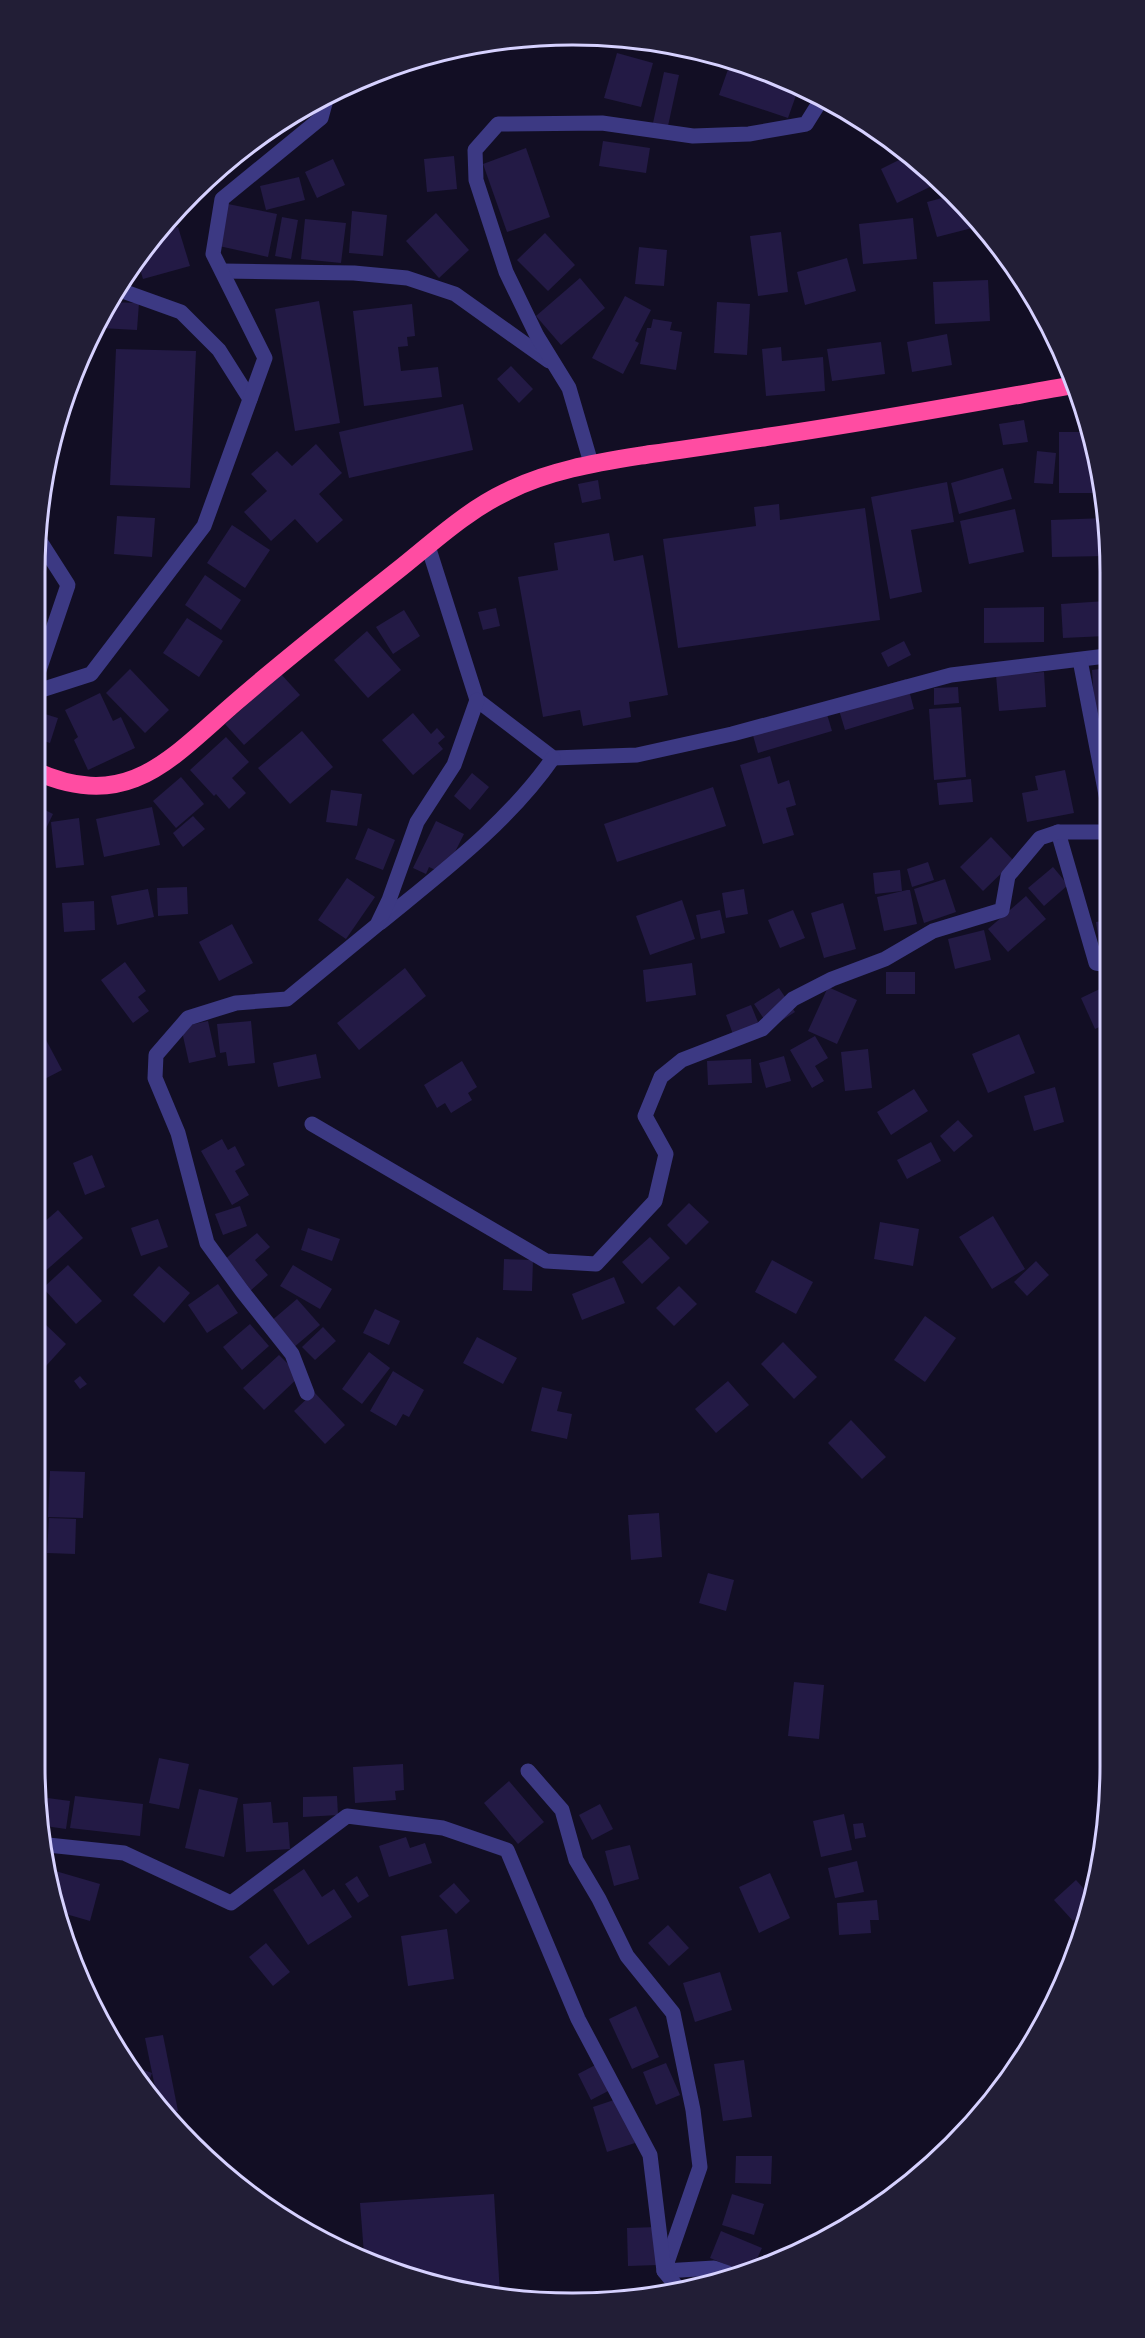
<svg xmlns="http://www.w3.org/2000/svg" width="1145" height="2338" viewBox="0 0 1145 2338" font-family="Commissioner,sans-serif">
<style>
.building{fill:#231a45}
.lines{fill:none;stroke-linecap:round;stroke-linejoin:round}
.street{stroke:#3c3983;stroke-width:15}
.highway{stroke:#ff4ca2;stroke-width:18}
.rim{fill:none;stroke:#d6d1ff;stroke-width:3}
</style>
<rect width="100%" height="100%" fill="#120e24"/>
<!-- building -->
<g class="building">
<polygon points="473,44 473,55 443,53 468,45"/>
<polygon points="617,53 653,63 641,107 604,98"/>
<polygon points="731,61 767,72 767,75 799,87 788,118 719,95"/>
<polygon points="664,72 679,75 668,126 653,123"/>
<polygon points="603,141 650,148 646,173 599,166"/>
<polygon points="526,148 550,217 507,232 483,164"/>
<polygon points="909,155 938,183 897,203 881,169"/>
<polygon points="454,156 457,189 427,192 424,159"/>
<polygon points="333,159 345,185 317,198 305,172"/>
<polygon points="299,177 305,200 266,210 260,186"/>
<polygon points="944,189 980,226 937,237 927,202 946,197"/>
<polygon points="228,204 277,214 268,257 219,246"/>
<polygon points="352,211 387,215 383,256 349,253"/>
<polygon points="436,213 469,250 439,278 406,241"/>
<polygon points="282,217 298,220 291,259 275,256"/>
<polygon points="913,218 917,259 863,264 859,224"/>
<polygon points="305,219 346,223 341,263 301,259"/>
<polygon points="178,227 190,266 143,279 137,259 159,232"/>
<polygon points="781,232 788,292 758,296 750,236"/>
<polygon points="545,233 575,265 548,291 517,260"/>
<polygon points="639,247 667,250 664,286 635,284"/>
<polygon points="847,258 856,291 805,305 797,272"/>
<polygon points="580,278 605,308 561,345 536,316"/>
<polygon points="988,280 990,321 935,324 933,282"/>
<polygon points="625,296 651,310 635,341 639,343 623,374 592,358"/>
<polygon points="319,301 340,423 295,431 275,309"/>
<polygon points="110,302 139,303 137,330 100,328 101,319"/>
<polygon points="717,302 750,304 747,355 714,353"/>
<polygon points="412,304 415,336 407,337 408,346 398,347 401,371 438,367 442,397 364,406 353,311"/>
<polygon points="653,319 672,322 670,330 682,332 676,370 640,364 647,328 651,328"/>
<polygon points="947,334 952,365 912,372 907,342"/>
<polygon points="881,342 885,374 832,381 827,349"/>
<polygon points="781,347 782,361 823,357 825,391 766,396 762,349"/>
<polygon points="116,349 196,351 190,488 110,485"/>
<polygon points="511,366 533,389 519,403 497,379"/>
<polygon points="463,404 473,450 349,478 339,432"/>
<polygon points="1024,420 1028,442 1003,445 999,424"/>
<polygon points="1059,432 1087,432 1101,485 1101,493 1059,493"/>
<polygon points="316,444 342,473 319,494 343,520 317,543 295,519 271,541 244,512 267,491 251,474 277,451 292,466"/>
<polygon points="1037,451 1056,453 1053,484 1034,483"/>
<polygon points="1003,468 1012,499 959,514 951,483"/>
<polygon points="598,480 601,499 582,503 578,484"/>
<polygon points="947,482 954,522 911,530 922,592 890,599 871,497"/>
<polygon points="779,504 780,520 865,508 880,620 678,648 663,539 756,526 754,507"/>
<polygon points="1015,509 1024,552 969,564 960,521"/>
<polygon points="117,516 155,518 152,557 114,554"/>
<polygon points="1106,518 1106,556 1052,557 1051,520"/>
<polygon points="232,525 270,550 245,588 207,563"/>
<polygon points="609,533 614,561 643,555 668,695 629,702 631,717 583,726 580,710 543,717 518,577 558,570 554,543"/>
<polygon points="205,575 241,600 221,630 185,605"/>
<polygon points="1106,601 1106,636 1063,638 1061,604"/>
<polygon points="1044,607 1044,642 984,643 984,608"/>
<polygon points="496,608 500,626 483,630 478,612"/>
<polygon points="404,610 420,636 393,654 376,627"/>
<polygon points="187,618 223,641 199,677 163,653"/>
<polygon points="367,631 401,670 368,698 334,660"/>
<polygon points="904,641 911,655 888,667 881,653"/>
<polygon points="1106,668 1107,717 1095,718 1092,670"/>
<polygon points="130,669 169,710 145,733 106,693"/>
<polygon points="1044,672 1046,707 999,711 996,675"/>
<polygon points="281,674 300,695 244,745 225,724"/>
<polygon points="906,679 914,709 845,730 836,700"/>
<polygon points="958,687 959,703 934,705 934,688"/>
<polygon points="100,693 113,721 121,717 135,748 88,770 74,740 78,737 65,710"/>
<polygon points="824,704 832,731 758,753 750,725"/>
<polygon points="961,707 966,777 934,780 929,709"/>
<polygon points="35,711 58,718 50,743 35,738"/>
<polygon points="413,713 431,734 437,728 445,737 438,743 443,749 413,775 382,740"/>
<polygon points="302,731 333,767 290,804 258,768"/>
<polygon points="226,737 249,762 232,778 246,793 229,809 216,794 214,796 190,770"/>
<polygon points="770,756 778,784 789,780 796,805 786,808 794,835 763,844 740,765"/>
<polygon points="1065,770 1074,813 1027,822 1022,793 1038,790 1035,776"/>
<polygon points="472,773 489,787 470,810 454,796"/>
<polygon points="181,777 204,804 176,828 153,801"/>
<polygon points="971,779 973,802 939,805 937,783"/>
<polygon points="713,787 726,826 617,862 604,824"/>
<polygon points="331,790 362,794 357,826 326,822"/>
<polygon points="35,805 53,814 39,843 35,840"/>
<polygon points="152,807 160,845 104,857 96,819"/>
<polygon points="193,816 205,829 183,847 173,833"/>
<polygon points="79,818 84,865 56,868 51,822"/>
<polygon points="436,821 464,834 444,874 429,867 426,874 413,868"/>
<polygon points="368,828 395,840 383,870 355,859"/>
<polygon points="991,837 1014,861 983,891 960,867"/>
<polygon points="928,862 934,880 912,887 907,869"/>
<polygon points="1053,867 1068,885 1044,906 1028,888"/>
<polygon points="900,870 902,891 875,894 873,873"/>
<polygon points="347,878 375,897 346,939 318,920"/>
<polygon points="945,879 956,912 924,923 914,889"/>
<polygon points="187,887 188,914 158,916 157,888"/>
<polygon points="148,889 154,917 117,925 111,896"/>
<polygon points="744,889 748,914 726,918 722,893"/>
<polygon points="907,890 910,890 917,924 884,931 877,897"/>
<polygon points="1026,896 1046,919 1008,952 988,929"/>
<polygon points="682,900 695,939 650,955 636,916"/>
<polygon points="94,901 95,930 64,932 62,903"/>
<polygon points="843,903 856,949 824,958 811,913"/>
<polygon points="720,910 725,933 701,939 696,915"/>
<polygon points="793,910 805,938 780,948 768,920"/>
<polygon points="1107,920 1108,954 1101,956 1096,922"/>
<polygon points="232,924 253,963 219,981 199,942"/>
<polygon points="984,930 991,960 955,969 948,939"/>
<polygon points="125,962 146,991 138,997 149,1011 133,1023 101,980"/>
<polygon points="692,963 696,995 646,1002 643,970"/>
<polygon points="405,968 426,996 359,1050 337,1023"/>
<rect x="886" y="972" width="29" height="22"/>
<polygon points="1108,985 1108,1023 1095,1029 1081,998"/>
<polygon points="828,987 857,1000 837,1044 808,1031"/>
<polygon points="779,988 795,1012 770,1028 754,1004"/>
<polygon points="751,1005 760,1027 734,1037 726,1015"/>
<polygon points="208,1021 216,1057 189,1063 181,1027"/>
<polygon points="251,1021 255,1063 228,1066 226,1052 220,1053 217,1024"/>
<polygon points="37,1023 62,1070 35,1084 35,1025"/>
<polygon points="1019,1034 1035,1073 988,1093 972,1054"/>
<polygon points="815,1036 828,1058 815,1066 824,1081 812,1088 790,1050"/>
<polygon points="868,1049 872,1088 845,1091 841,1052"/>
<polygon points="316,1054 321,1078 278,1087 273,1063"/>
<polygon points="784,1056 791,1081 766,1088 759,1063"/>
<polygon points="751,1059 752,1083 708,1085 707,1061"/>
<polygon points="462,1061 477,1087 468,1093 472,1100 451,1113 445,1103 437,1108 424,1085"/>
<polygon points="1055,1087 1064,1122 1034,1131 1024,1096"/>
<polygon points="914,1089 928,1111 891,1135 877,1112"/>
<polygon points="958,1120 973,1136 954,1152 940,1136"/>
<polygon points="222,1139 228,1150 235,1146 245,1165 235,1171 249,1195 232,1205 201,1151"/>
<polygon points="931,1142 941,1161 907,1179 897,1160"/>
<polygon points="92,1155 105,1187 85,1195 73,1163"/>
<polygon points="689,1203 709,1222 686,1245 667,1225"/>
<polygon points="240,1206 247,1226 223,1235 215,1214"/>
<polygon points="58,1210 83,1238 42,1274 35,1265 35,1230"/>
<polygon points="993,1216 1025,1269 992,1289 959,1237"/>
<polygon points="158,1219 168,1247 141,1256 131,1228"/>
<polygon points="880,1222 919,1229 913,1266 874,1259"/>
<polygon points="308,1228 340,1239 332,1261 301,1250"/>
<polygon points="257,1233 270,1247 255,1260 268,1275 250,1291 224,1260"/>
<polygon points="650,1237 670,1258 642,1284 622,1262"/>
<polygon points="504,1259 533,1260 532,1291 503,1290"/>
<polygon points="772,1260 813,1282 796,1314 755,1292"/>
<polygon points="1036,1261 1049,1275 1027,1296 1014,1282"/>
<polygon points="68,1265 102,1301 76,1324 43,1288"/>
<polygon points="293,1265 332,1289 320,1309 280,1286"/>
<polygon points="159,1266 190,1293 164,1323 133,1295"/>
<polygon points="614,1277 625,1303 582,1320 572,1294"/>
<polygon points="218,1284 238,1313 207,1333 188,1305"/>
<polygon points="679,1286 697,1304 674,1326 656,1308"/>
<polygon points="297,1299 320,1325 293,1348 270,1322"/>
<polygon points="375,1309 400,1321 389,1345 363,1333"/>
<polygon points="925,1316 956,1338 925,1382 894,1360"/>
<polygon points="44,1323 66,1344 35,1378 35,1334"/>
<polygon points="250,1324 269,1346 242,1370 223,1347"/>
<polygon points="323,1327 336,1341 315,1360 302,1347"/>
<polygon points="477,1337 517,1358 503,1384 463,1363"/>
<polygon points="783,1342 817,1377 794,1399 761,1364"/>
<polygon points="369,1352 390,1368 362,1404 342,1389"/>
<polygon points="279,1355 300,1376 264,1410 243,1388"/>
<polygon points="393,1371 424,1390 409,1417 403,1414 396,1426 370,1411"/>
<polygon points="80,1376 87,1384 80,1389 74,1381"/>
<polygon points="728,1381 749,1405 716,1433 695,1409"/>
<polygon points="542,1387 562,1392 557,1411 572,1414 567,1439 531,1431"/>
<polygon points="314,1392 345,1425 325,1444 294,1411"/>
<polygon points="851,1420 886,1457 862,1479 828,1443"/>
<polygon points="50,1471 85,1472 83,1518 48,1517"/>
<polygon points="659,1513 662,1557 631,1560 628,1515"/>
<polygon points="49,1518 76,1519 75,1554 47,1553"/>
<polygon points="708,1573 734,1580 726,1611 699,1603"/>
<polygon points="794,1682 824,1685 819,1739 788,1736"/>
<polygon points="159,1758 189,1764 179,1809 149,1803"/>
<polygon points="403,1764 404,1790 395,1791 396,1800 355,1803 353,1767"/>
<polygon points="509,1781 544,1822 518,1844 484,1803"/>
<polygon points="199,1789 238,1798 224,1857 185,1848"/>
<polygon points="75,1796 143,1804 140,1836 70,1828"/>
<polygon points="337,1796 338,1815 303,1817 303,1797"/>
<polygon points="40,1797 70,1801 66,1829 45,1826"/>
<polygon points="271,1802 273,1823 288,1822 290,1849 246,1852 243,1804"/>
<polygon points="600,1804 613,1829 592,1840 579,1815"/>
<polygon points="844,1814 852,1850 821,1857 813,1821"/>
<polygon points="863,1823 866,1837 855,1839 853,1824"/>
<polygon points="406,1837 410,1848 425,1843 432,1863 389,1877 379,1846"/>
<polygon points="630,1845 639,1879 614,1886 605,1851"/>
<polygon points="857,1861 864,1892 835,1898 828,1868"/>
<polygon points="304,1869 322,1897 334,1889 352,1917 308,1945 273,1890"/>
<polygon points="52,1870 100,1884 90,1921 59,1912"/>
<polygon points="770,1873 790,1918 759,1933 739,1887"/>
<polygon points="357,1876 369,1896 358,1903 345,1884"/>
<polygon points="1076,1880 1092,1898 1089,1907 1073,1921 1054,1900"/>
<polygon points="454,1883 470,1901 456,1914 439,1896"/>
<polygon points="877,1900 879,1920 870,1920 871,1933 839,1935 837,1903"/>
<polygon points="668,1925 689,1948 669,1966 648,1943"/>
<polygon points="447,1929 454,1979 408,1986 401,1936"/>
<polygon points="266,1943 290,1972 273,1986 249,1957"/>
<polygon points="720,1972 732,2010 695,2022 683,1983"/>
<polygon points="636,2006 659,2057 632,2069 609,2019"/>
<polygon points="163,2035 178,2111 165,2114 159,2107 145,2038"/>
<polygon points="744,2060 752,2117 723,2121 714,2064"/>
<polygon points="601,2062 614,2088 591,2100 578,2074"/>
<polygon points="666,2063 680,2095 656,2105 643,2072"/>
<polygon points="131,2066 152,2073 145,2092 139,2080"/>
<polygon points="620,2098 635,2143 607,2152 593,2107"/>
<polygon points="186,2136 198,2137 196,2147 189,2139"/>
<polygon points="736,2156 772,2156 771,2184 735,2183"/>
<polygon points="494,2194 500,2294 467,2293 364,2254 360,2203"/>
<polygon points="732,2194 764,2204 754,2235 722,2225"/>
<polygon points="657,2227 658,2265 628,2266 627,2228"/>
<polygon points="721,2231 762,2248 754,2265 739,2270 710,2258"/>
</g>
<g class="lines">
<!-- street -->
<g class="street">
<polyline points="222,271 354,273 407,278 455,294 549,361"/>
<polyline points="117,289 181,312 219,350 250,399"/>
<polyline points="591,463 569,388 537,336 506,272 476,180 475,150 498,124 602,123 693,136 749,134 806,124 821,100"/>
<polyline points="428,546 477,700 553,758 637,755 732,734 951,675 1106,656"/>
<polyline points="1080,660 1107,800"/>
<polyline points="35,682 68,585 38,538"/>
<polyline points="35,692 91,674 204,526 265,358 213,254 222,199 321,118 327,96"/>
<polyline points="1058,832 1096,963 1108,965"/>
<path d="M380,923c61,-50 128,-100 173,-165"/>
<polyline points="312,1124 546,1261 596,1264 655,1201 666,1154 645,1116 661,1077 682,1060 762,1029 793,999 832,979 885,959 933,931 1002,910 1008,876 1040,838 1058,832 1107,832"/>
<polyline points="307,1393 292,1354 242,1291 207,1243 178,1133 155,1078 156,1055 188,1018 236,1003 287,999 377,925 389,900 417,822 454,765 477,700"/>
<polyline points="528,1771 562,1810 576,1860 599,1899 627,1956 673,2013 693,2110 700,2167 664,2271 714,2268 728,2273"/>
<polyline points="48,1845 124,1853 231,1903 347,1816 443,1828 507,1850 578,2019 650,2155 664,2271 678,2288"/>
</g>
<!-- highway -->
<path class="highway" d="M35,771c93,42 135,-12 201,-69 53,-46 108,-89 162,-132 34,-27 68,-59 108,-78 45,-23 96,-30 145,-38 38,-5 76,-11 115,-17 103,-15 206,-34 308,-52"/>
</g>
<!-- crop -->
<path d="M0 0H1145V2338H0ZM572 45H573A527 527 0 0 1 1100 572V1766A527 527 0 0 1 573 2293H572A527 527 0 0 1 45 1766V572A527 527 0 0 1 572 45Z" fill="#221e36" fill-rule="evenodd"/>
<path class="rim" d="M572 45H573A527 527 0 0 1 1100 572V1766A527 527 0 0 1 573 2293H572A527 527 0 0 1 45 1766V572A527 527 0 0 1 572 45Z"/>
</svg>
